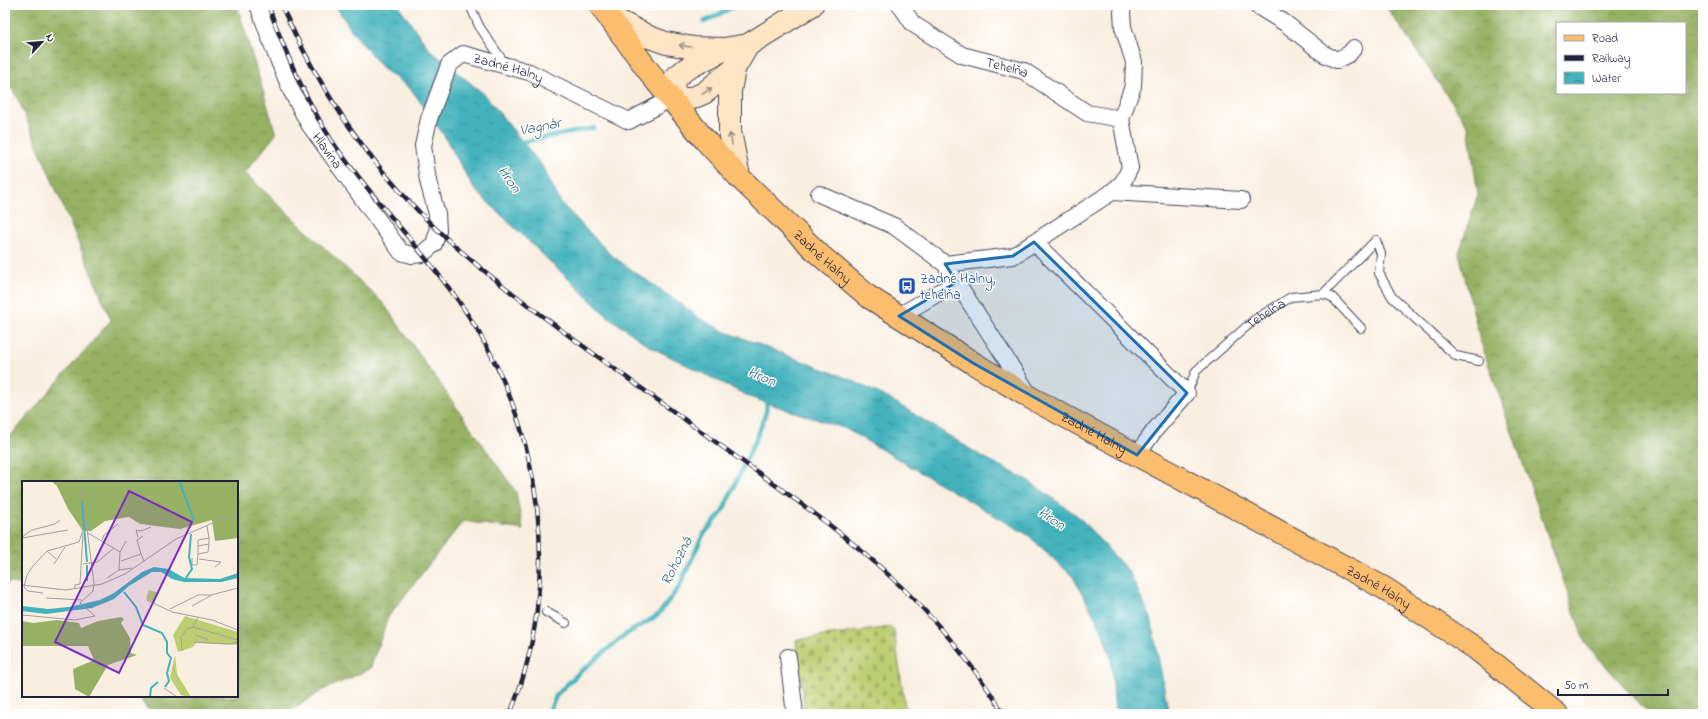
<svg xmlns="http://www.w3.org/2000/svg" width="1708" height="719" viewBox="0 0 1708 719" font-family="'Indie Flower',sans-serif">
<style>
.forest{fill:url(#forest-crowns);stroke:#5c6a4f;fill-rule:evenodd}
.cemetery{fill:url(#cemetery-stones);stroke:#707856}
.water{fill:url(#water-ripples);stroke:#326a7c}
.lines{fill:none;stroke-linecap:round;stroke-linejoin:round}
.stream{stroke:#42b2bc;stroke-width:4.5}
.lane-casing{stroke:#424154;stroke-width:10}
.street-casing{stroke:#424154;stroke-width:18}
.secondary-casing{stroke:#424154;stroke-width:24}
.primary-casing{stroke:#424154;stroke-width:24}
.lane{stroke:#fff;stroke-width:8}
.street{stroke:#fff;stroke-width:16}
.secondary{stroke:#fde5c5;stroke-width:22}
.primary{stroke:#fbbd6e;stroke-width:22}
.rail-casing{stroke:#22223b;stroke-width:4.5}
.rail{stroke:#fff;stroke-width:3;stroke-dasharray:9;stroke-linecap:butt}
.oneway{stroke:#9a8d87}
.marked{fill:#1f6fb2;fill-opacity:0.2;stroke:#1f6fb2;stroke-width:3;stroke-linejoin:round}
.labels{text-anchor:middle;stroke-width:3;stroke-linejoin:round;paint-order:stroke}
.street-label{font-size:14px;fill:#22223b;stroke:#fff}
.transit-label{font-size:14px;fill:#164399;stroke:#fff;text-anchor:start}
.water-label{font-size:15px;font-style:italic;fill:#306375;stroke:#fff}
.inset-river{fill:none;stroke:#42b2bc;stroke-width:2}
.inset-road{fill:none;stroke:#a39d9f;stroke-width:1}
.view{fill:#7b2cbf;fill-opacity:0.15;stroke:#7b2cbf;stroke-width:2}
.inset-edge{fill:none;stroke:#22223b;stroke-width:2}
</style>
<defs>
<pattern id="forest-crowns" width="20" height="18" patternUnits="userSpaceOnUse"><rect width="20" height="18" fill="#96b163"/><path d="M2 6a3 3 0 1 1 6 0M12 15a3 3 0 1 1 6 0" fill="none" stroke="#7a9053"/></pattern>
<pattern id="cemetery-stones" width="16" height="16" patternUnits="userSpaceOnUse"><rect width="16" height="16" fill="#bdce71"/><path d="M2 7V4a2 2 0 0 1 4 0v3zM10 15v-3a2 2 0 0 1 4 0v3z" fill="#a2b163"/></pattern>
<pattern id="water-ripples" width="26" height="14" patternUnits="userSpaceOnUse"><rect width="26" height="14" fill="#42b2bc"/><path d="M2 4q2-2 4 0t4 0M15 11q2-2 4 0t4 0" fill="none" stroke="#37909a"/></pattern>
</defs>
<rect width="100%" height="100%" fill="#fff"/>
<filter id="ink" filterUnits="userSpaceOnUse"><feTurbulence type="fractalNoise" baseFrequency=".025" numOctaves="2"/><feDisplacementMap in="SourceGraphic" scale="8" xChannelSelector="R" yChannelSelector="G"/><feConvolveMatrix kernelMatrix="1 2 1 2 8 2 1 2 1" color-interpolation-filters="sRGB"/></filter>
<filter id="wash" filterUnits="userSpaceOnUse"><feTurbulence type="fractalNoise" baseFrequency=".012" numOctaves="4" result="noise"/><feDisplacementMap in="SourceGraphic" scale="16" xChannelSelector="R" yChannelSelector="G"/><feGaussianBlur stdDeviation="0.9" result="paint"/><feColorMatrix in="noise" values="0 0 0 0 0 0 0 0 0 0 0 0 0 0 0 0 0 1.4 0 .05"/><feComposite in="paint" operator="in"/></filter>
<g filter="url(#wash)">
<rect width="100%" height="100%" fill="#f9efe1"/>
<!-- forest -->
<g class="forest">
<polygon points="5,5 237,5 276,134 245,173 383,303 516,492 523,530 463,521 388,617 370,669 323,690 286,714 153,714 144,705 140,696 237,696 237,482 23,482 23,586 20,584 5,582 5,435 9,438 111,320 17,97 5,79"/>
<path d="M1385,5h318v709h-54l-64,-71 -105,-303 -21,-87 19,-59 -10,-68zM1557,23h128v70h-128z"/>
</g>
<!-- cemetery -->
<polygon class="cemetery" points="891,627 894,630 906,714 805,714 796,640"/>
<!-- water -->
<polygon class="water" points="335,5 398,5 430,50 484,94 542,166 561,203 611,255 703,320 724,331 849,379 890,399 980,455 1029,481 1079,517 1129,572 1151,618 1169,714 1115,714 1111,658 1101,628 1073,577 1028,535 846,429 752,398 649,346 607,316 474,189 443,134 411,89 382,68 352,31"/>
<g class="lines">
<!-- stream -->
<g class="stream">
<polyline points="704,22 737,5"/>
<polyline points="517,143 594,128"/>
<polyline points="548,714 557,694 580,672 625,635 658,615 679,587 703,535 722,513 759,432 766,412 767,398"/>
</g>
</g>
</g>
<g filter="url(#ink)">
<g class="lines">
<defs>
<g id="lane">
<polyline points="470,5 479,26 505,64"/>
<polyline points="1323,294 1376,240 1381,254 1379,273 1392,297 1456,356 1479,361"/>
<path id="s1" d="M1187,393l9,-22 58,-51 37,-23 32,-3 9,3 29,31"/>
<polyline points="546,612 566,623"/>
</g>
<g id="street">
<path id="s2" d="M258,5l17,47 16,38 18,34 92,128 11,3 10,-1 12,-10 4,-13 -1,-17 -9,-33 -5,-35 6,-27 20,-54 14,-11 66,18 100,49 41,-22"/>
<path id="s3" d="M900,5l13,19 49,31 62,16 63,42 34,6"/>
<polyline points="1123,5 1122,13 1123,27 1134,62 1133,86 1121,119 1130,168 1123,182 1112,192 1241,200"/>
<polyline points="1256,5 1285,23 1324,54 1337,60 1349,54 1354,48"/>
<polyline points="819,194 894,226 945,264 1030,396"/>
<polyline points="1034,242 1187,393 1154,431 1137,455"/>
<polyline points="945,264 1013,256 1112,192"/>
<polyline points="899,316 957,282"/>
<polyline points="788,657 795,714"/>
</g>
<g id="secondary">
<polyline points="607,15 649,37 666,43 694,48 724,49 748,45 812,5"/>
<polyline points="723,50 686,69 675,78 670,99 690,99 704,93 734,69 748,45"/>
<polyline points="734,69 730,91 730,131 739,177"/>
</g>
<g id="primary">
<path id="s4" d="M600,5l56,76 49,59 34,37 81,78 49,42 104,66 58,35 353,190 91,60 82,66"/>
</g>
</defs>
<!-- lane casing -->
<use href="#lane" class="lane-casing"/>
<!-- street casing -->
<use href="#street" class="street-casing"/>
<!-- secondary casing -->
<use href="#secondary" class="secondary-casing"/>
<!-- primary casing -->
<use href="#primary" class="primary-casing"/>
<!-- lane -->
<use href="#lane" class="lane"/>
<!-- street -->
<use href="#street" class="street"/>
<!-- secondary -->
<use href="#secondary" class="secondary"/>
<!-- primary -->
<use href="#primary" class="primary"/>
<defs>
<g id="rail">
<path d="M268,5c17,47 37,94 64,136 40,59 92,109 132,168 79,116 100,274 46,405"/>
<path d="M281,5c36,79 82,151 143,212 45,45 97,83 148,121 54,39 108,78 163,118 54,39 110,77 158,123 43,40 80,85 111,135"/>
</g>
</defs>
<!-- rail casing -->
<use href="#rail" class="rail-casing"/>
<!-- rail -->
<use href="#rail" class="rail"/>
</g>
<!-- one-way arrows -->
<defs><path id="oneway-shaft" d="M-6 0H5M1.5-3L5.5 0L1.5 3" fill="none" stroke-width="1.6" stroke-linecap="round" stroke-linejoin="round"/></defs>
<g class="oneway">
<use href="#oneway-shaft" transform="translate(685 46) rotate(-171)"/>
<use href="#oneway-shaft" transform="translate(707 91) rotate(-35)"/>
<use href="#oneway-shaft" transform="translate(731 139) rotate(-102)"/>
</g>
</g>
<!-- marked area -->
<path class="marked" d="M1034,242l153,151 -50,62 -164,-92 -74,-47 58,-34 -12,-18 68,-8z"/>
<!-- icons -->
<defs>
<symbol id="bus-square" viewBox="-11 -11 22 22"><rect x="-9" y="-9" width="18" height="18" rx="4" fill="#1a4fb4" stroke="#fff"/><path d="M-5-6H5V4H4V6H2V4H-2V6H-4V4H-5ZM-3.5-4V0h7V-4ZM-3.5 1.2v1.5H-2V1.2ZM2 1.2v1.5H3.5V1.2Z" fill="#fff"/></symbol>
</defs>
<g fill-rule="evenodd">
<use href="#bus-square" x="897" y="276" width="20" height="20"/>
</g>
<g class="labels">
<!-- street labels -->
<g class="street-label">
<text dy="5" stroke="none"><textPath href="#s2" startOffset="575">Zadné Halny</textPath></text>
<text dy="5" stroke="none"><textPath href="#s3" startOffset="128">Tehelňa</textPath></text>
<text dy="5" stroke="none"><textPath href="#s2" startOffset="162">Hlavina</textPath></text>
<text dy="5" stroke="none"><textPath href="#s4" startOffset="337">Zadné Halny</textPath></text>
<text dy="5" stroke="none"><textPath href="#s1" startOffset="114">Tehelňa</textPath></text>
<text dy="5" stroke="none"><textPath href="#s4" startOffset="661">Zadné Halny</textPath></text>
<text dy="5" stroke="none"><textPath href="#s4" startOffset="985">Zadné Halny</textPath></text>
</g>
<!-- transit labels -->
<g class="transit-label">
<text x="920" y="283">Zadné Halny,<tspan x="920" dy="16">tehelňa</tspan></text>
</g>
<!-- water labels -->
<g class="water-label">
<text transform="translate(540 126) rotate(-11)" y="5">Vagnár</text>
<text transform="translate(510 179) rotate(56)" y="5">Hron</text>
<text transform="translate(762 376) rotate(23)" y="5">Hron</text>
<text transform="translate(1052 518) rotate(34)" y="5">Hron</text>
<text transform="translate(676 561) rotate(-63)" y="5">Rohozná</text>
</g>
</g>
<!-- overview -->
<g transform="translate(22 481)">
<rect width="216" height="216" fill="#f9efe1"/>
<path d="M29,0h187v57l-23,3 -3,-21 -32,9 -40,-5 -11,-7 -24,4 -14,10h-8l-15,-22 -11,-23zM99,136l3,2 -3,4 9,15 1,15 6,2 -29,10 -19,32 -14,-8 -2,-20 21,-9 -6,-14h-66v-25l11,2 24,-3 22,3 2,5 17,-7z" fill="#96b163"/>
<path d="M127,109l10,3 -5,9 -8,-3z" fill="#bdce71"/>
<path d="M163,135l53,16v13l-42,-2 -3,4 -15,5 -5,-17zM153,174l2,19 14,23 -10,-2 -11,-17z" fill="#bdce71"/>
<path d="M132,86l15,2 15,9 36,1 18,-6v5l-17,4h-37l-12,-3 -11,-7h-9l-23,14 -15,13 -22,9 -46,6 -24,-3v-5l26,3 21,-2 31,-7 14,-7 28,-21z" fill="#42b2bc"/>
<path class="inset-river" d="M157,0l15,39M60,20l5,61M65,84v16M164,97l6,-9 -3,-12 2,-23M102,111l12,15 7,18 19,8 5,9v11l4,5 -4,15 2,8 -4,6M128,216l1,-9 7,-6"/>
<path class="inset-road" d="M185,45l2,12 -11,2v6l11,-2v-6M66,52l32,19 6,-11M0,56l10,-7 23,-6 5,-4M116,56l-2,-7 5,1 10,-4M0,57l46,-8M80,59l2,-5 14,-11M176,65v8l10,-2 1,-8M25,70l9,8M119,73l-4,-14 6,-4M170,77v7h5l1,-11M177,78l22,3 -6,5M99,80l20,-7 3,7M32,83l11,-17M61,83l14,-2 17,-14M97,89l1,-18M85,97l12,-8 13,-2M0,104l44,5 36,-6 23,-10 51,-35 46,-20 16,-2M53,108v-4l5,-1 3,-51M21,112l-15,-2 -4,-4 3,-12 6,-9 14,-15 32,-9 4,-12h4M24,117l36,2M125,119l25,12 40,8 26,10M170,125l20,-11M148,128l28,-14h13l27,-7M0,134l53,5 20,-4 -15,-13 13,-12 1,-7 -13,-103M171,146l45,13M173,154l12,4v2M171,161l35,2 10,-2M160,170l-1,-14 6,-8 6,-2 5,-10M142,207l13,9"/>
<path class="view" d="M107,10l63,31 -73,151 -64,-31z"/>
<rect width="216" height="216" class="inset-edge"/>
</g>
<!-- margin -->
<rect width="1708" height="719" fill="none" stroke="#fff" stroke-width="20"/>
<!-- legend -->
<rect x="1556" y="22" width="130" height="72" fill="#ffffff" stroke="#a7a7b1"/>
<rect x="1564" y="35" width="20" height="6" fill="#fbbd6e" stroke="#a7a7b1"/>
<text x="1592" y="42" font-size="12" fill="#22223b">Road</text>
<rect x="1564" y="55" width="20" height="6" fill="#22223b" stroke="#a7a7b1"/>
<text x="1592" y="62" font-size="12" fill="#22223b">Railway</text>
<rect x="1564" y="72" width="20" height="12" fill="url(#water-ripples)" stroke="#a7a7b1"/>
<text x="1592" y="82" font-size="12" fill="#22223b">Water</text>
<!-- north arrow -->
<g transform="translate(42 42) rotate(64)" stroke="#ffffff" stroke-width="3" paint-order="stroke">
<path d="M0-3L7 15L0 10L-7 15Z" fill="#22223b"/>
<text y="-6" font-size="11" font-weight="bold" text-anchor="middle" fill="#22223b">N</text>
</g>
<!-- scale -->
<path d="M1558 689v6h110v-6" fill="none" stroke="#22223b" stroke-width="2"/>
<text x="1564" y="689" font-size="12" fill="#22223b" stroke="#ffffff" stroke-width="3" paint-order="stroke">50 m</text>
</svg>
